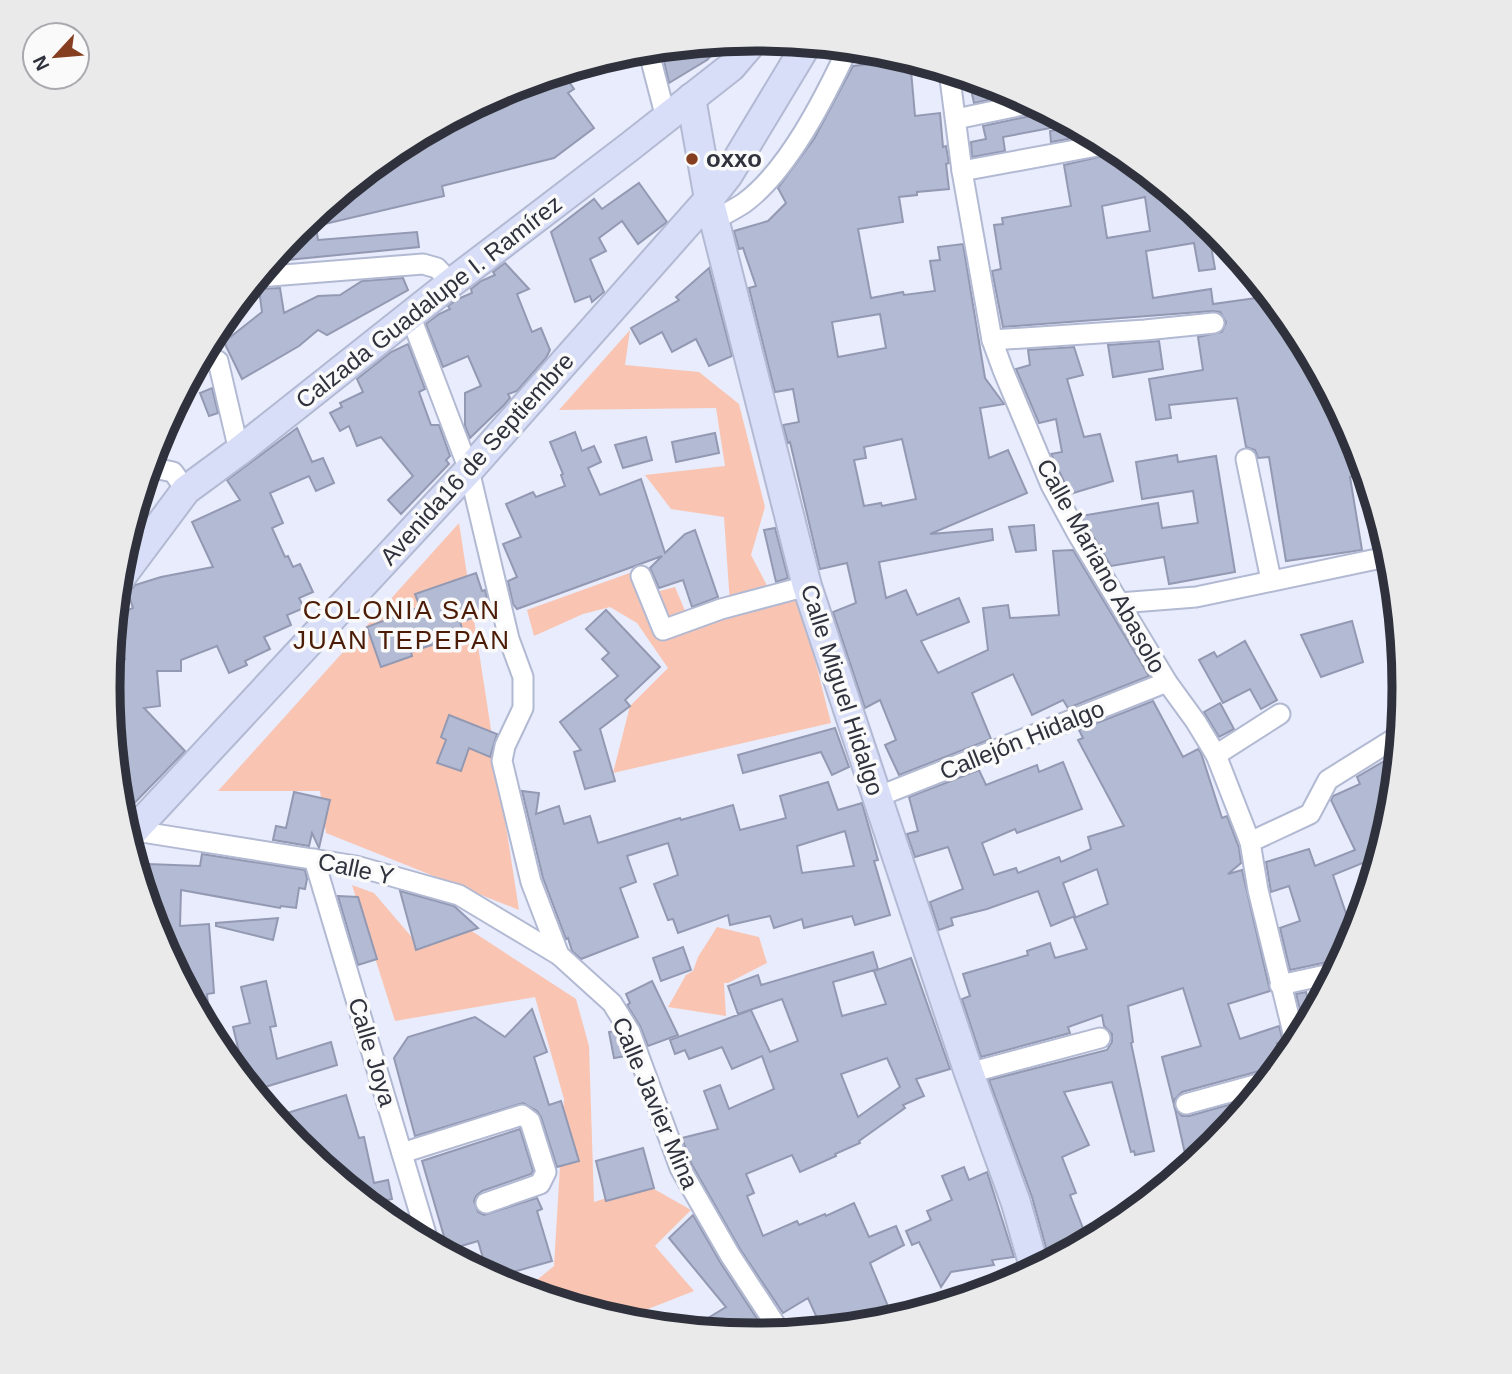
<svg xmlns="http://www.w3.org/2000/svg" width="1512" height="1374" viewBox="0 0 1512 1374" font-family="Arial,sans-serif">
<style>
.green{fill:#f9c5b2}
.building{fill:#b3bad3;stroke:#9399b2;stroke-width:2;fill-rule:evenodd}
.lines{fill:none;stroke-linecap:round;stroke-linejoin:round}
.street-casing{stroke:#b2b9d2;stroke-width:23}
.secondary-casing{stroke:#b2b9d2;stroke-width:32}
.street{stroke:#fff;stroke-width:19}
.secondary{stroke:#d9def8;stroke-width:28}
.poi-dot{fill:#863e20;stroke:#fafafa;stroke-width:2.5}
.labels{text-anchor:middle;stroke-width:7;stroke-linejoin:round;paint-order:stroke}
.poi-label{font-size:24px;font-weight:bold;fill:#2f323c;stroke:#fafafa;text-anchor:start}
.street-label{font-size:24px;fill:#2f323c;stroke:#fafafa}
.neighbourhood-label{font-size:26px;letter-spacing:2px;fill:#4c1c06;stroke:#fafafa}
.rim{fill:none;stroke:#2f323c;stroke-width:9}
</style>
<rect width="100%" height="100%" fill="#e8ecfc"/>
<!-- green -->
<g class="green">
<polygon points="630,330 625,365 699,372 739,404 765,507 751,555 772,595 800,601 831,723 613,773 630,706 668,668 637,623 610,607 583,614 534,636 527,610 635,571 652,593 675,587 693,630 730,604 724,517 671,509 645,475 725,466 716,408 559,410"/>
<polygon points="459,523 519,910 326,833 320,791 218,791"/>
<polygon points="352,885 374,893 421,948 441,911 576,999 589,1046 594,1202 647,1185 691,1210 655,1246 694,1291 620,1320 525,1291 526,1289 554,1266 564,1099 535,997 395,1021"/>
<polygon points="717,927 759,937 767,963 728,983 724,983 726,1016 668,1007 686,975 693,971 698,957"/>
</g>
<!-- building -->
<g class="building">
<polygon points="725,42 707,60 669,83 664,61 668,60 666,47"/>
<path d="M910,59l5,57 25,-3 3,34 3,-1 3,17 -3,1 3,25 -32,3v3l-18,2 4,25 -45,7 13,69 32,-6 1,3 31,-4 -5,-30 10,-1 -2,-13 25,-3 22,134 19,26 -24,4 9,50 19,-8 19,43 -97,41 62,-5 1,11 -114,22 7,36 20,-8 11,25 42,-17 10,24 -48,19 17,32 50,-23 -5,-42 25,-3 2,13 49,-3 -6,-64 20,-1 76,126 -81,32 -5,-8 -31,15 -19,-41 -41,19 19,46 -92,36 -14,-30 11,-5 -16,-40 -15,8 -32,-96 23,-9 -9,-40 -27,6 -30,-127 -2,1 -5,-18 16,-3 -6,-33 -18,3 -26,-104 7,-2 -13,-38 -4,1 -5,-18 34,-10 18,-18 -8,-15 36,-49 39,-73zM880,314l6,34 -48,9 -6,-35zM902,439l14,60 -34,7 -1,-3 -17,3 -10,-46 12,-2 -2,-11z"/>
<polygon points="563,73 574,89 568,93 594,128 554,158 442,186 444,196 316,226 318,240 417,232 419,247 277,261 277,263 268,264 298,228 396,148 508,88 545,77 545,85"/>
<polygon points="984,82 1005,88 1016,94 974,103 970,85"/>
<polygon points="1043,108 1054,114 1056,127 1003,137 1005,151 972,157 971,142 986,139 983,126 1035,115"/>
<polygon points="1076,126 1083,130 1085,136 1051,142 1050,131"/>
<path d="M1116,153h6l96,80 -9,1 6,35 -16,2 -5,-28 -48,8 7,47 58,-9 2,15 57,-8 26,31 59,112 11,36 -16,2 12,73 -76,11 -17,-104 -11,1 -3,-8 -9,-3 -9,-49 -68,7 2,13 -15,2 -7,-41 54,-9 -5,-33 24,-5 4,-10 -6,-10 -7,-1 -210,16 -11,-56 9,-2 -7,-44 9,-1 -1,-6 69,-12 -7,-41zM1145,197l5,34 -43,7 -5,-32z"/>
<polygon points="639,183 667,222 638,244 622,221 599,238 606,251 590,259 604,292 592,302 590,296 575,302 551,232 594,199 602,209"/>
<polygon points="505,263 529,289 517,294 532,332 541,328 550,350 546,358 517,391 508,394 510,398 504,405 470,438 465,426 465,393 481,386 468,356 443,367 426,324 439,314 450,309 448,306 458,299 472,293 471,289 481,281 495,275 493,272"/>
<polygon points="709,268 732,356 709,366 696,339 672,352 662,332 640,344 631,328 679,300 676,297"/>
<polygon points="403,278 408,290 327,335 318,330 299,346 242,379 224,342 262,312 259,289 280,288 284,313 318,296 340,295 362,281"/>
<polygon points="1159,341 1163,369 1113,377 1108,345"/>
<polygon points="408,344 425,389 419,392 431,425 439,425 450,456 446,460 449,464 401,514 388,500 413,476 381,437 357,446 349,426 340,431 330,413 342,407 340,403 363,392 357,379 391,352"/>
<polygon points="1074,347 1083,375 1067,379 1084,437 1100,434 1113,481 1070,494 1051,454 1062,452 1056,419 1039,423 1016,369 1030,365 1028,350"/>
<polygon points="212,388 218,413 209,416 200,393"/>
<polygon points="297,428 312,462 323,458 334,483 316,491 309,476 270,493 283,523 272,528 285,557 288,556 293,567 300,564 313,592 299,598 304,608 287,615 291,625 264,637 270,649 245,661 247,665 229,673 217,646 181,660 181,671 157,671 160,706 144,708 185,751 121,817 108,687 110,659 125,659 113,632 114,626 122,622 119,614 133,608 128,593 135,585 161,577 213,567 192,522 240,500 227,480"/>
<polygon points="575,432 582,451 594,446 601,462 588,468 600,495 641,479 665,553 685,534 695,530 718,597 692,607 683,580 659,588 650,568 662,556 517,609 513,604 508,581 517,577 503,544 521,537 506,504 533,492 536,497 565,486 561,475 563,474 550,442"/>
<polygon points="715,433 719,453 676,462 672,442"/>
<polygon points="646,437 652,460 623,468 615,445"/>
<polygon points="1177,455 1178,462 1216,456 1235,572 1169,584 1164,557 1111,566 1081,516 1158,503 1162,528 1198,523 1193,491 1142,499 1136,462"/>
<polygon points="1034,525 1036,550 1016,552 1009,527"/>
<polygon points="775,528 788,578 776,582 764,530"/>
<polygon points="476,573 482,591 485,590 490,612 460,622 464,634 411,652 412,656 381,667 367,627 420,607 415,594"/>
<polygon points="606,610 660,667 625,700 630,706 600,729 615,781 585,789 574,752 581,750 560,722 618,676 602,659 609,653 586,629"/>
<polygon points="1352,621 1363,662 1321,677 1301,635"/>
<polygon points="1245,641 1277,700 1261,709 1250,689 1223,703 1199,660 1214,652 1217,657"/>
<polygon points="1153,701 1183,757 1198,749 1201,753 1222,818 1227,816 1239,848 1241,863 1228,874 1242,870 1270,991 1228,1004 1240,1039 1279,1026 1283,1042 1277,1043 1284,1061 1274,1073 1263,1070 1182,1092 1174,1100 1175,1109 1162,1057 1201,1046 1183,988 1128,1006 1133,1042 1131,1043 1154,1151 1135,1155 1134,1151 1131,1152 1112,1082 1064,1092 1089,1145 1062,1157 1076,1193 1070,1195 1088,1241 1069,1252 1066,1246 1047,1251 1032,1197 989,1080 1107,1050 1112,1042 1112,1034 1104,1026 1102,1015 1068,1027 1070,1033 981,1057 962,999 970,996 963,974 1028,955 1027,951 1050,943 1055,958 1087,949 1074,918 1108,904 1097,869 1063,883 1075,916 1051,926 1038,891 987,909 951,918 953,925 939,930 930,902 963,889 948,847 915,857 907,834 918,831 909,797 979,770 986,785 1037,765 1039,772 1063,762 1082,809 1017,833 1015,829 982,843 994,875 1016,868 1018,873 1059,857 1061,862 1091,849 1088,837 1124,826 1078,740 1083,738 1079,730"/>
<polygon points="1220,703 1234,729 1219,737 1204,712"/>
<polygon points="449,715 497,734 490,757 469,748 461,771 437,763 446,740 441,737"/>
<polygon points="835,728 849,767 832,775 821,752 743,773 738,755"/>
<polygon points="1398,753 1392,809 1375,817 1385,838 1383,843 1371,849 1375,858 1333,875 1354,937 1341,962 1332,961 1290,970 1280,928 1300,921 1289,886 1271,892 1266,862 1309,849 1315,866 1355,850 1331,800 1333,796 1360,784 1357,777"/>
<path d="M828,782l10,28 24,-7 16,57 -4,1 16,54 -35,10 -3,-9 -48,12 -2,-9 -28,9 -4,-12 -40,9 -2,-10 -50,18 -5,-14 -5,1 -14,-36 24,-9 -10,-32 -41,13 9,26 -16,6 18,49 -57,22 -9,-8 -4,-13 -2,1 -23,-61 -21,-87 17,2 -3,21 23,-8 5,18 26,-8 8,27 82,-25 1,2 52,-15 7,25 46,-12 -6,-22zM845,831l9,35 -52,7 -5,-27z"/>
<polygon points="294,792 330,800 319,848 312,833 309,846 273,840 276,826 286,828"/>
<polygon points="202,854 305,870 307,879 305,889 299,888 296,908 281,906 280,908 181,890 180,926 209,924 214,993 207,994 211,1036 159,939 157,921 153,921 146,900 148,864 200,866"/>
<polygon points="400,891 454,906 478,928 416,950"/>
<polygon points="338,896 358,897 377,959 358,965"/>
<polygon points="278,918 273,940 216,926 216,923"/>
<polygon points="683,947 691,970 661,981 653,958"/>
<path d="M873,952l5,17 -45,13 9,34 44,-12 -12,-33 37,-13 39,111 -34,10 8,17 -21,9 2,3 -46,33 1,2 -25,11 1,2 -36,16 -8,-17 -46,19 8,19 -7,3 16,40 34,-15 2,4 26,-11 1,2 28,-13 15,34 27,-11 8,19 -34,18 17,41 10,15 -15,4 -60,6 -14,-31 -25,15 -43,-64 -49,-86 -9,-25 36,-9 -14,-38 16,-6 9,24 45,-20 -12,-33 -30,13 -10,-22 -33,12 -4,-9 -10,4 -5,-14 81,-30 19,42 28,-11 -16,-42 -44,15 -10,-28 30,-11 3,10zM887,1058l13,29 -42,30 -17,-43z"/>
<polygon points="266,981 276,1026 270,1027 277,1059 331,1042 337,1065 252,1091 229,1062 241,1060 233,1027 250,1023 241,987"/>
<polygon points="652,981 678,1035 648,1046 640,1026 627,1005 630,1003 626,994"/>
<polygon points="1306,992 1312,1016 1305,1029 1296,994"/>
<polygon points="532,1009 547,1052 534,1057 549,1105 561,1101 579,1161 557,1167 541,1117 537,1111 523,1103 415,1136 394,1058 408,1037 475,1017 505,1037"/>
<polygon points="615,1031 619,1037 626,1056 614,1058 609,1032"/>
<polygon points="346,1095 359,1138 364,1137 374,1183 388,1180 392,1199 369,1204 297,1146 274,1117"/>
<polygon points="1253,1098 1214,1146 1188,1167 1175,1109 1182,1116 1189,1116"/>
<polygon points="520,1129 533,1171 531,1174 482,1191 476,1196 474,1201 478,1212 484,1215 537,1198 542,1209 537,1211 552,1261 513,1272 517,1289 488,1275 478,1241 448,1250 422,1161"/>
<polygon points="643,1148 654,1188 606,1201 596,1161"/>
<polygon points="964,1167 969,1180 987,1172 1014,1257 992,1260 994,1265 951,1272 941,1287 919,1242 912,1245 906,1231 931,1220 927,1211 952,1200 942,1176"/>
<polygon points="693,1215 720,1262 767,1334 756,1335 717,1332 708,1318 726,1307 669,1238"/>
</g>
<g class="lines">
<defs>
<g id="street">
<polyline points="648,49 666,118"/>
<polyline points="949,71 962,171 992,340 1003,370 1051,485 1077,533 1167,682 1196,722 1216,755 1250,842 1258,890 1296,1045"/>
<polyline points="956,119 1032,103"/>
<polyline points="962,171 1108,144"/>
<path d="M716,219c9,-5 19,-10 28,-16 44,-32 81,-106 104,-155"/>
<polyline points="258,277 423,264 437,268 451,283"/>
<polyline points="410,315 469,470 509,639 523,677 523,708 505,746 502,761 531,882 559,955 612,1003 630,1032 680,1168 730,1255 781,1333"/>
<polyline points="992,340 1145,330 1214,323"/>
<polyline points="218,361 239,451"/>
<polyline points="151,457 154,468 173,472 186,490"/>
<polyline points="1246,459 1271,580"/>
<polyline points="641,576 663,630 721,609 807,586"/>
<polyline points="1119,603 1196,597 1391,556"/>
<polyline points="1216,755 1280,714"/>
<polyline points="877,797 1167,682"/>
<polyline points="136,831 356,866 459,895 559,955"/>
<polyline points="1250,842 1310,814 1328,780 1400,735"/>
<polyline points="314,859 429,1244"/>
<polyline points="1280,985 1335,973"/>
<polyline points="969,1073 1100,1038"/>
<polyline points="1186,1104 1266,1082"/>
<polyline points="402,1153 522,1115 530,1121 546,1172 540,1184 486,1203"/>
</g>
<g id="secondary">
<polyline points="691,98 709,199 807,586 969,1073 1016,1203 1035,1270"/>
<polyline points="118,581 186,490 239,451 451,283 628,148 731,67 755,39"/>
<polyline points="127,838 469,470 709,199 728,175 807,44"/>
</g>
</defs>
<!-- street casing -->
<use href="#street" class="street-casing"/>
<!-- secondary casing -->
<use href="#secondary" class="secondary-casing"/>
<!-- street -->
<use href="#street" class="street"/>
<!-- secondary -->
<use href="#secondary" class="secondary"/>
</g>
<!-- markers -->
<circle class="poi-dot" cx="692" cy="159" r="7"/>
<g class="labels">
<!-- poi labels -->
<g class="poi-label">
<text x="706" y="167">oxxo</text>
</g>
<!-- street labels -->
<g class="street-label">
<text transform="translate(429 302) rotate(-38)" y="8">Calzada Guadalupe I. Ramírez</text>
<text transform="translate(477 459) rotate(-48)" y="8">Avenida16 de Septiembre</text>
<text transform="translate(1101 566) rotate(61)" y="8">Calle Mariano Abasolo</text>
<text transform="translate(842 690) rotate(72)" y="8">Calle Miguel Hidalgo</text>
<text transform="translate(1022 740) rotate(-22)" y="8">Callejón Hidalgo</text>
<text transform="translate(356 869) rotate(12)" y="8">Calle Y</text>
<text transform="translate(372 1052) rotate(73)" y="8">Calle Joya</text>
<text transform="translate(655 1103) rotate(67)" y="8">Calle Javier Mina</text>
</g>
<!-- neighbourhood labels -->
<g class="neighbourhood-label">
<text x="402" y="619">COLONIA SAN<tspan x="402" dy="30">JUAN TEPEPAN</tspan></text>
</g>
</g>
<!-- crop -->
<path d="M0 0H1512V1374H0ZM120 687a636 636 0 1 1 1272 0a636 636 0 1 1-1272 0Z" fill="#eaeaeb" fill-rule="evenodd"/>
<path class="rim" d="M120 687a636 636 0 1 1 1272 0a636 636 0 1 1-1272 0Z"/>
<!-- north arrow -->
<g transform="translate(56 56) rotate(244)"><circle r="33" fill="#fafafa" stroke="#a9aaae" stroke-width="2"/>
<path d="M0-5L12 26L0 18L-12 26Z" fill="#863e20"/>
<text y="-10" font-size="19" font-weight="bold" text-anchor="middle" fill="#2f323c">N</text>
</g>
</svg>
